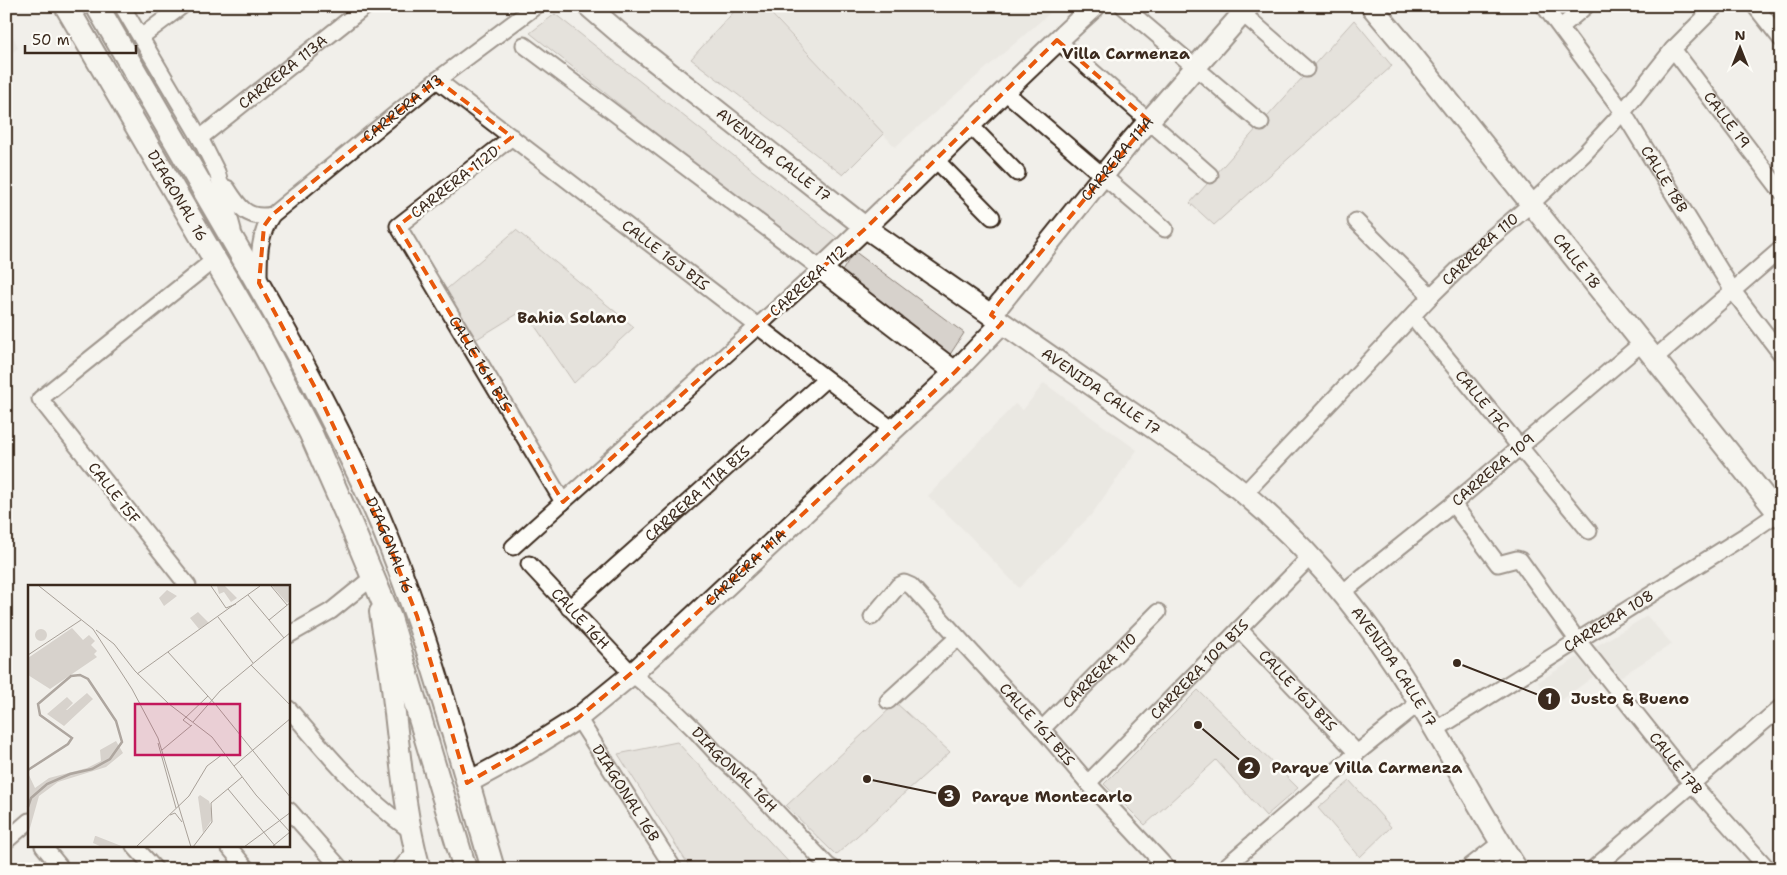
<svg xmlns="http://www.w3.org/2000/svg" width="1787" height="875" viewBox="0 0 1787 875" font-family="'Shantell Sans',sans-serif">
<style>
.built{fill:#e3e0da}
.green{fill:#d7d2cc;stroke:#897e75}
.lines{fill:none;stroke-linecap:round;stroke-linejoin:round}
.street-casing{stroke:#3b2a1e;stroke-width:19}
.secondary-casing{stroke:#3b2a1e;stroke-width:24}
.primary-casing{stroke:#3b2a1e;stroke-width:26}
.street{stroke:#fdfcf7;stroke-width:15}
.secondary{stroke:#fdfcf7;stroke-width:20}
.primary{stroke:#fdfcf7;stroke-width:22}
.marked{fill:none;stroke:#e8590c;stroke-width:4;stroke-dasharray:10 6;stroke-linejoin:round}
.labels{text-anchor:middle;stroke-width:5;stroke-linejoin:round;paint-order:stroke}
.street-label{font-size:15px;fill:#3b2a1e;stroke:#fdfcf7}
.neighbourhood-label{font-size:16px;font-weight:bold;fill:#3b2a1e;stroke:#fdfcf7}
.inset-river{fill:none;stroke:#aea69f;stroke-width:2.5}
.inset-road{fill:none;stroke:#a8a098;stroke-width:1}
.view{fill:#c2185b;fill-opacity:0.15;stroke:#c2185b;stroke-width:2.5}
.inset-edge{fill:none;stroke:#3b2a1e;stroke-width:2.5}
.leader{fill:none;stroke:#3b2a1e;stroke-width:2}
.callout-dot{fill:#3b2a1e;stroke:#fdfcf7;stroke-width:2}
.mark-label{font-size:15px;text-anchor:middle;font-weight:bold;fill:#fff}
.callout-label{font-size:16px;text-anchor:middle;font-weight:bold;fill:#3b2a1e;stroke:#fdfcf7;stroke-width:5;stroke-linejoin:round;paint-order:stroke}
</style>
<rect width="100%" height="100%" fill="#f1efea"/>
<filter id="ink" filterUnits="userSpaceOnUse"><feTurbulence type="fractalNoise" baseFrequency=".02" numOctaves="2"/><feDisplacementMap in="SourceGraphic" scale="10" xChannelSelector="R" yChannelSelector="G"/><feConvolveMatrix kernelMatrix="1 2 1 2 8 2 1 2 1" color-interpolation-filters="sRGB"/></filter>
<g filter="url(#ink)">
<!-- built -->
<g class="built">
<polygon points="766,6 1058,6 895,147"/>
<polygon points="6,18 18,48 6,57"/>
<polygon points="1044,383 1137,450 1092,514 1019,588 967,533 928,496 1015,404 1023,410"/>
<polygon points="1647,616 1672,644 1620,677 1593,648"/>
<polygon points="1578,657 1593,677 1552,707 1538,682"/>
</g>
<!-- green -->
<g class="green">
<polygon points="739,6 764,6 884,134 843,175 691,59"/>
<polygon points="555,14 840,240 818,263 530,33"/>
<polygon points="1354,20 1392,66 1214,225 1190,203"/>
<polygon points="516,230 634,327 574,383 524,310 472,342 442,293"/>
<polygon points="854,251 964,333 949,356 841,273"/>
<polygon points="1198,690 1298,788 1266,816 1216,760 1145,825 1104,784"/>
<polygon points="896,703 950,752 836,855 786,806"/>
<polygon points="677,742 795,869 691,869 618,754"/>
<polygon points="1350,781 1391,827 1360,857 1318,808"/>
</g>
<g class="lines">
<defs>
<g id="street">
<polyline points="122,6 200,138 217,172 233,230"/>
<polyline points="1123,6 1261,123"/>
<polyline points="1234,6 1306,69"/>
<path id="s1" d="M1544,6l79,106 110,179 48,63"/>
<polyline points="1755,6 1781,39"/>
<polyline points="1561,27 1586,6"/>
<polyline points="141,37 182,6"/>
<polyline points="1057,40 1210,175"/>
<path id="s2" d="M1673,49l108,142"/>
<path id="s3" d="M437,80l456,350"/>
<polyline points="1004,91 1165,229"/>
<polyline points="970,125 1017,173"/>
<path id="s4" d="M512,137l-114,89 165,276"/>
<path id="s5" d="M200,138l166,-132"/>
<polyline points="935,159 992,217"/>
<path d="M227,188c12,19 20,32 45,27"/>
<polyline points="1356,221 1431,296"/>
<path id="s6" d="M259,283c0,-24 -1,-47 13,-68l165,-135 99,-74"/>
<path id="s7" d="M1413,317l176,214"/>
<polyline points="1655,358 1781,249"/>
<path id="s8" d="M1245,493l186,-197 54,-53 46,-39 53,-50 39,-42 50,-63 43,-43"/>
<path id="s9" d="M1453,504l45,60 19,-5 3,1 58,81 114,143 76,85"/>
<polyline points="513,547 821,269 524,45"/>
<path id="s10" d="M529,564l103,110 32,26 30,29 24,26 31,28 79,83 5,3"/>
<polyline points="188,586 40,399 215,259"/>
<path id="s11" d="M1342,593l111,-89 189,-161"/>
<path id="s12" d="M569,608l257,-229"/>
<path id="s13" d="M872,617l26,-31 6,-3 7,3 131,143 46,54 80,86"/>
<path id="s14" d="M1239,629l118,124"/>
<polyline points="289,635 331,611 373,577"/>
<polyline points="888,701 957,638"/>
<path d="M289,709c37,44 74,88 122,122"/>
<path id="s15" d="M578,718l96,151"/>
<path id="s16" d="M1042,729l116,-117"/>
<path id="s17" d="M1435,730l311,-195 35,-24"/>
<path id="s18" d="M1088,783l223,-227"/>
<polyline points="289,810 341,869"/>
<polyline points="6,841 29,821"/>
<polyline points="43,846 62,869"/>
<polyline points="134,846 155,869"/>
<polyline points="228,846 247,869"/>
<polyline points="400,869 415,852"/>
<polyline points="1223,869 1357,753 1419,703"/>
<polyline points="1593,869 1781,707"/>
</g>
<g id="secondary">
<path id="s19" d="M588,6l36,31 242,191 352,245c79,59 143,136 195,220 36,58 67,118 104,176"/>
<path id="s20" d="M1371,6l38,45 372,466"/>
<path id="s21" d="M991,315l135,-168 123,-141"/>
<path d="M955,372l-134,-103c93,-86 180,-178 274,-263"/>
<path d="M380,612c3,20 7,40 10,60 9,66 12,132 30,197"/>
<path id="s22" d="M467,783l59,-32 52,-33 54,-44 323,-302 47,-49"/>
<polyline points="1471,869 1502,845"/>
</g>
<g id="primary">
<path id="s23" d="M66,6l196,334 49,94 38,86 41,98 75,251"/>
<path id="s24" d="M97,6c46,79 91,158 137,236 52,90 103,181 145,276 48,113 79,233 114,351"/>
</g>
</defs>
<!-- street casing -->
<use href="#street" class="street-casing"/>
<!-- secondary casing -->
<use href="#secondary" class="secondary-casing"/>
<!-- primary casing -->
<use href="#primary" class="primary-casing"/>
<!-- street -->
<use href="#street" class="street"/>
<!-- secondary -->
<use href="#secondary" class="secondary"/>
<!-- primary -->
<use href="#primary" class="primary"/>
</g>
</g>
<!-- marked area -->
<path d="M0 0H1787V875H0ZM1057,40l92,81 -150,182 -8,12 11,8 -47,49 -313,292 -64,54 -111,65 -50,-167 -27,-69 -71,-152 -60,-112 5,-57 8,-11 165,-135 75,57 -114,89 165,276 303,-274z" fill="#f1efea" fill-opacity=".55" fill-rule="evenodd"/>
<path class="marked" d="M1057,40l92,81 -150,182 -8,12 11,8 -47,49 -313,292 -64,54 -111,65 -50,-167 -27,-69 -71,-152 -60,-112 5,-57 8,-11 165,-135 75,57 -114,89 165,276 303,-274z"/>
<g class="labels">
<!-- street labels -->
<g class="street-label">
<text dy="5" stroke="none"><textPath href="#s5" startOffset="106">CARRERA 113A</textPath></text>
<text dy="5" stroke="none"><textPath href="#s6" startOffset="239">CARRERA 113</textPath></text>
<text dy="5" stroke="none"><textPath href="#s2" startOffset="89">CALLE 19</textPath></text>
<text dy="5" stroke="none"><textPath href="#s19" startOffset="238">AVENIDA CALLE 17</textPath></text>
<text dy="5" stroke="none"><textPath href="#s21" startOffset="201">CARRERA 111A</textPath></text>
<text dy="5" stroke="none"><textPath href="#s1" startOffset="211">CALLE 18B</textPath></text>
<text transform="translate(455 182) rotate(-38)" y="5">CARRERA 112D</text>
<text dy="5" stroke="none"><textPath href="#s23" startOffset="220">DIAGONAL 16</textPath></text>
<text dy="5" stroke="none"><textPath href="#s8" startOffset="339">CARRERA 110</textPath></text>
<text dy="5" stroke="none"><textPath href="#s3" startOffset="288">CALLE 16J BIS</textPath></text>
<text dy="5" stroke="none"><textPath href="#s20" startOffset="328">CALLE 18</textPath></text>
<text transform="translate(808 281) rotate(-42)" y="5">CARRERA 112</text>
<text dy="5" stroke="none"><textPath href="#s4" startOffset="305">CALLE 16H BIS</textPath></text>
<text dy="5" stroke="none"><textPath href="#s19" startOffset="642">AVENIDA CALLE 17</textPath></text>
<text dy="5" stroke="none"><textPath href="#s7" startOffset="109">CALLE 17C</textPath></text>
<text dy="5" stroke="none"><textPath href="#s11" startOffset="195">CARRERA 109</textPath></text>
<text transform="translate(114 493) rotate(52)" y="5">CALLE 15F</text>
<text dy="5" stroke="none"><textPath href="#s12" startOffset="172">CARRERA 111A BIS</textPath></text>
<text dy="5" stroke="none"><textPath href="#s24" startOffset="614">DIAGONAL 16</textPath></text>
<text dy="5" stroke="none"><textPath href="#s22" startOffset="354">CARRERA 111A</textPath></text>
<text dy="5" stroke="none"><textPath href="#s10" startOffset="75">CALLE 16H</textPath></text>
<text dy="5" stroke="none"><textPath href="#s17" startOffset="205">CARRERA 108</textPath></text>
<text dy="5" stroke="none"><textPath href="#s19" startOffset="1048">AVENIDA CALLE 17</textPath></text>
<text dy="5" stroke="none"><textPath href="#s18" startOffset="159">CARRERA 109 BIS</textPath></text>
<text dy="5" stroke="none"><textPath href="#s16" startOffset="82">CARRERA 110</textPath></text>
<text dy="5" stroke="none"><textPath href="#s14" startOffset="85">CALLE 16J BIS</textPath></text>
<text dy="5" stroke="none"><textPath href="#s13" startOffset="242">CALLE 16I BIS</textPath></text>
<text dy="5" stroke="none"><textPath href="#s9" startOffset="354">CALLE 17B</textPath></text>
<text dy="5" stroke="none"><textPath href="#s10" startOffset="291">DIAGONAL 16H</textPath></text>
<text dy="5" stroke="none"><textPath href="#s15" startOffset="89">DIAGONAL 16B</textPath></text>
</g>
<!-- neighbourhood labels -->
<g class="neighbourhood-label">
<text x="1126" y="59">Villa Carmenza</text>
<text x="572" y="323">Bahia Solano</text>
</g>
</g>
<!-- overview -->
<g transform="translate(28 585)">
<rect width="262" height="262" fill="#f1efea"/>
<path d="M189,1h8l12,12 -6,4 -7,-10 -5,2zM244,1h18v15l-3,2zM139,5l10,6 -13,10 -5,-8zM170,27l11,11 -10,6 -9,-11zM44,43l11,12 6,-5 6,6 -4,4 6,6 -3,3 3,3 -47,32 -22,-14v-17zM7 50a6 6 0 1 1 12 0a6 6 0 1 1-12 0ZM59,108l6,6 -29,27 -17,-12 20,-17 6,6 -7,7h1zM88,156l7,12 -17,14 -48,15 -19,14 -11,39v-62l7,15 14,-10 38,-10 14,-7 -1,-11zM172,210l9,6 3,11 -1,9 -8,12 -5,-36zM67,251h1l28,11h-22l-9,-4z" fill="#d7d2cc"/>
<path class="inset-river" d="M0,185l40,-26 4,-6 -32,-23 -2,-11 33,-28 9,-1 8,4 28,42 6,21 -12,17 -18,10 -22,5 -23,10 -16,14 -3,9"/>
<path class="inset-road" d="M11,1l54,43 39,60 26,49 33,109M183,1l15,22 10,-4M243,1l16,19M220,10l36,43M190,32l35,46M241,35l22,-18M68,45l18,14 21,27 34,33 43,33 44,58 35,38M140,67l48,53 75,93M0,70l53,-35M223,80l40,41M109,89l123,-88M165,137l27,-31 71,-59M163,141l-8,-6 25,-24M130,158l18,65M134,165l30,-25M206,181l57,-48M200,204l48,58M142,230l5,-2 7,9M251,236l12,-9M245,261l17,-14M108,262l53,-51 18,-30 16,-12M165,262l19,-25 -1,-19 31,-26M216,262l35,-26"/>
<path class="view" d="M107,119h105v51h-105z"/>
<rect width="262" height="262" class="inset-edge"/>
</g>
<!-- callouts -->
<path class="leader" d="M1457 663L1549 699M1198 725L1249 768M867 779L949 796"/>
<g class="callout-dot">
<circle cx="1457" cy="663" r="5"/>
<circle cx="1198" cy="725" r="5"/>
<circle cx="867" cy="779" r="5"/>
<circle cx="1549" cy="699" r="12"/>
<circle cx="1249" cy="768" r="12"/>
<circle cx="949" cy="796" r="12"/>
</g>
<g class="mark-label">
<text x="1549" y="704">1</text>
<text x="1249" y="773">2</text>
<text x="949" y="801">3</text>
</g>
<g class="callout-label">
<text x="1630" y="704">Justo &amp; Bueno</text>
<text x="1367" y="773">Parque Villa Carmenza</text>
<text x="1052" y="802">Parque Montecarlo</text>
</g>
<!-- margin -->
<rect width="1787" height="875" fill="none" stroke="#fdfcf7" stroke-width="25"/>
<rect x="12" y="12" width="1762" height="850" fill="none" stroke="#3b2a1e" stroke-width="2" filter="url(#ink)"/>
<!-- north arrow -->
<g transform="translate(1740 48)" stroke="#fdfcf7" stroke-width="4" paint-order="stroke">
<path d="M0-4L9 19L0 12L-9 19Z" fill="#3b2a1e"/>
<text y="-8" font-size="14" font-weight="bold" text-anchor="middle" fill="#3b2a1e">N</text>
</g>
<!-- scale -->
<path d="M25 45v8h111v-8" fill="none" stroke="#3b2a1e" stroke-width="2.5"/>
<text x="32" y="45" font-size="15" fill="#3b2a1e" stroke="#fdfcf7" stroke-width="4" paint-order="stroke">50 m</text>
</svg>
